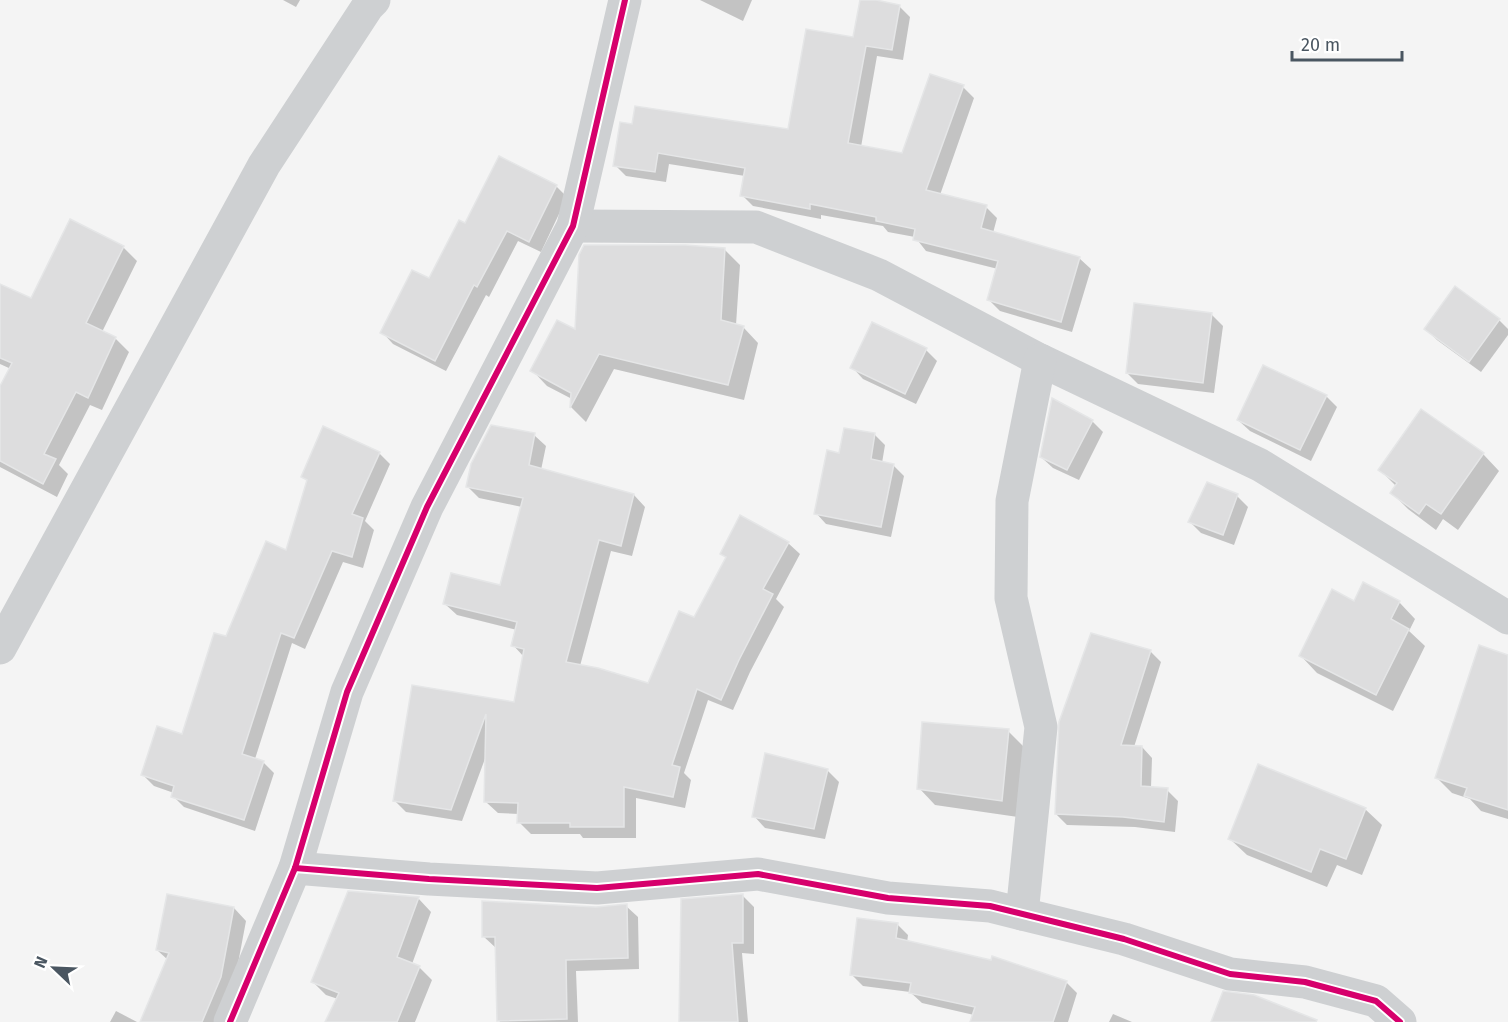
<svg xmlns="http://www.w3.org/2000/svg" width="1508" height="1022" viewBox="0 0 1508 1022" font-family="'Fira Sans',sans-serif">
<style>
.shadow{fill:#0003}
.building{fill:#ddddde;stroke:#e5e6e7;stroke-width:1.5}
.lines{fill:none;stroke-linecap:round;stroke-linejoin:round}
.street{stroke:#ced0d2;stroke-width:33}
.cycleway-casing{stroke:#fff;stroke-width:10}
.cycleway{stroke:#d6006c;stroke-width:6}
</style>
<rect width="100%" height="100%" fill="#f4f4f4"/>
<!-- shadow -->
<g class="shadow">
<polygon points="283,0 300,0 296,7"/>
<polygon points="700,0 752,0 743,21"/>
<polygon points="861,0 899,6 910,17 903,60 877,56 861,147 903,155 963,87 974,98 940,195 986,207 997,218 993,233 1079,258 1091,269 1072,332 1000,311 989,300 998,269 926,251 915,237 888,232 883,226 821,215 821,219 753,206 742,195 745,176 669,164 666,182 626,176 615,165 633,125 790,131 854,39"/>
<polygon points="556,186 567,197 541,252 518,241 489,297 486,295 446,371 393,344 382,332 429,280 466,225"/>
<polygon points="123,247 137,261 102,332 115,338 129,352 102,410 90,405 59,465 68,474 57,497 0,467 0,389 11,369 0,364 0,304 32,300"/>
<polygon points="724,249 740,265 736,325 743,327 758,343 744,400 614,369 586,422 571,407 572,399 547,386 532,370 576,332"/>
<polygon points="1455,288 1499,320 1508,329 1508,335 1481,372 1437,340 1426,329"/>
<polygon points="1211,314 1223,326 1214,393 1138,384 1127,373"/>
<polygon points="926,350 937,361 916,404 863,379 852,367"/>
<polygon points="1326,396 1337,407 1311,461 1250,431 1238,420"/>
<polygon points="1092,421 1103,432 1079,480 1053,468 1041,457"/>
<polygon points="534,435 546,446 541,470 634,495 645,507 632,556 611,551 580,666 649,685 694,619 727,558 721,553 788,543 800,554 776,599 784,607 750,672 733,710 708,700 684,773 691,780 685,808 636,798 636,838 583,838 580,834 531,834 519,822 519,814 498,813 486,802 486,756 462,821 406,812 395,801 413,687 515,703 524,657 513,645 517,630 457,615 445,604 501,586 522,507 479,498 468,487"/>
<polygon points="875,435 885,445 882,463 893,465 904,476 891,537 826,524 816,513 840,454"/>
<polygon points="379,453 390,464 365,521 374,530 363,568 343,562 305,649 292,643 255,759 263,762 274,773 255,831 184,807 173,796 174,793 154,786 143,775 183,736 226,638 287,552 308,482 303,477"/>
<polygon points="1483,454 1499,471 1458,530 1443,519 1436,530 1408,509 1392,493 1396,486 1380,470"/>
<polygon points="1237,496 1248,507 1234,545 1201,533 1189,521"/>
<polygon points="1399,602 1415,619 1409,631 1425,646 1393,711 1317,673 1301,656 1355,603"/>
<polygon points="1092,635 1151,652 1161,662 1134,747 1142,747 1152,758 1151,788 1167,790 1178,801 1175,832 1135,827 1067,825 1056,814"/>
<polygon points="1508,656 1508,819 1481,811 1470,799 1452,793 1436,777"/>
<polygon points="1008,731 1024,747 1018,817 935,805 919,788"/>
<polygon points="766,755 828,771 839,782 825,839 765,828 754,816"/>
<polygon points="1365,809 1382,825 1362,875 1337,865 1327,887 1247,855 1230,839"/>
<polygon points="743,896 754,907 754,954 742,953 748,1022 680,1022"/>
<polygon points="418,898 431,912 412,964 419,967 432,980 415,1022 326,1022 338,999 326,995 312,981"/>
<polygon points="626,906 638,917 639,969 576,971 578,1022 500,1022 499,1020 496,948 483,936 596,908"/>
<polygon points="234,908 246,921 233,990 220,1022 141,1022 168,960 157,950"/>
<polygon points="897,924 908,935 907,943 1066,982 1077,993 1068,1022 979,1022 974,1015 922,1003 910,992 863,986 852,975"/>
<polygon points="116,1011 137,1022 110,1022"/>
<polygon points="1113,1014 1132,1022 1109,1022"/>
</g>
<!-- building -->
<g class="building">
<polygon points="860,0 876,0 900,5 892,50 866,46 848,143 902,153 930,74 964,85 926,190 987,205 981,228 1080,257 1061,322 987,300 998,261 913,240 915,229 876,221 876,217 810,204 810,209 740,196 745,168 658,153 655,172 613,166 620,122 632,124 635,106 788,129 806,29 853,37"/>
<polygon points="499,156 557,185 529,242 507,231 477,287 474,285 435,361 380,333 412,270 429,278 459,220 465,223"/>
<polygon points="70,219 124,246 86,323 116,337 88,398 76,392 44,454 56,459 43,484 0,461 0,386 12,363 0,358 0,284 31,298"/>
<polygon points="584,245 685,245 725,248 721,320 744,326 728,385 599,354 570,408 571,393 530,371 557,320 575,329 579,255"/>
<polygon points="1455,286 1500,319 1469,362 1424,329"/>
<polygon points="1134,303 1212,313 1203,383 1126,373"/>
<polygon points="872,322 927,348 905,394 850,368"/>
<polygon points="1263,365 1327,395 1300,450 1237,420"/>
<polygon points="1052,398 1093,420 1067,470 1040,457"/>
<polygon points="1421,409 1484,453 1441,514 1426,504 1419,514 1390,493 1397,483 1378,470"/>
<polygon points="491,425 535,433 529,465 634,494 621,546 599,540 566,662 598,668 648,683 679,611 694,617 726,557 720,554 740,515 789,542 763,589 773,594 739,660 721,700 697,689 672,765 680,767 673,797 624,787 624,827 570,827 570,823 517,823 518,803 484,802 486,714 451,810 393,801 412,685 514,702 524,649 511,646 517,622 443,604 451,573 500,585 523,498 466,487 471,464"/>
<polygon points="323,426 380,452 352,514 363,518 352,557 332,551 294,638 281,633 242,754 264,761 244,820 171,797 174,786 141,775 157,726 182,734 214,633 226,636 266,541 286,550 307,480 301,477"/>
<polygon points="844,428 875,433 871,459 894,464 881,527 814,514 827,450 839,453"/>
<polygon points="1207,482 1238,494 1223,535 1188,522"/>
<polygon points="1363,582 1400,601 1391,619 1409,629 1376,695 1299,656 1332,589 1354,601"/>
<polygon points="1091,633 1151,650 1121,745 1142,746 1141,786 1168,788 1164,822 1123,817 1055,814 1059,722"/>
<polygon points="1479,645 1508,655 1508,810 1464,796 1467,788 1435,778"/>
<polygon points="922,722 1009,729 1002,801 917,789"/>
<polygon points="765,753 828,769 814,829 752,817"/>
<polygon points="1258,764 1366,808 1346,859 1320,849 1311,872 1228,839"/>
<polygon points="348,891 419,897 397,957 420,966 397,1022 325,1022 339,993 311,982"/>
<polygon points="167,894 234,907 221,977 202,1022 140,1022 169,953 156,950"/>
<polygon points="743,894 743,943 732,943 738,1022 679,1022 681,899"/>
<polygon points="482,901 596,907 627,904 628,958 566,960 567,1019 497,1021 495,937 482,937"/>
<polygon points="857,918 898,923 896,938 991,960 992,956 1067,981 1053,1022 970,1022 975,1007 909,993 911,983 850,975"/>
<polygon points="1223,991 1254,995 1317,1020 1316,1022 1211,1022"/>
</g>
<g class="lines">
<!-- street -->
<g class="street">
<polyline points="573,226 756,227 879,275 1040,360 1260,465 1508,618"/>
<polyline points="0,648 264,165 368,6 374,0"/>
<polyline points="295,868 429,879 597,888 758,874 888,898 990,906 1124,939 1230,974 1305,982 1376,1001 1400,1022"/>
<polyline points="1022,914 1041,727 1011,598 1012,501 1040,360"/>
<polyline points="230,1022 295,868 347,692 427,507 573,226 625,0"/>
</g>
<defs>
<g id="cycleway">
<polyline points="295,868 429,879 597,888 758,874 888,898 990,906 1124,939 1230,974 1305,982 1376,1001 1400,1022"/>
<polyline points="230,1022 295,868 347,692 427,507 573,226 625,0"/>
</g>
</defs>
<!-- cycleway casing -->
<use href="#cycleway" class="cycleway-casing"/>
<!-- cycleway -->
<use href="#cycleway" class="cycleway"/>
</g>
<!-- north arrow -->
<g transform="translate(54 968) rotate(293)" stroke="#ffffff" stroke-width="4.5" paint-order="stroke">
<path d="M0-4.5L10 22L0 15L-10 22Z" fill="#4a5661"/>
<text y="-9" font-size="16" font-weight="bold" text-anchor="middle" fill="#4a5661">N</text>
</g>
<!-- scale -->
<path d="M1292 51v9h110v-9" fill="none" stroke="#4a5661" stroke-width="3"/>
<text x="1301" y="51" font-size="18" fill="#4a5661" stroke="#ffffff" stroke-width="4.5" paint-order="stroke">20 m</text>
</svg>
